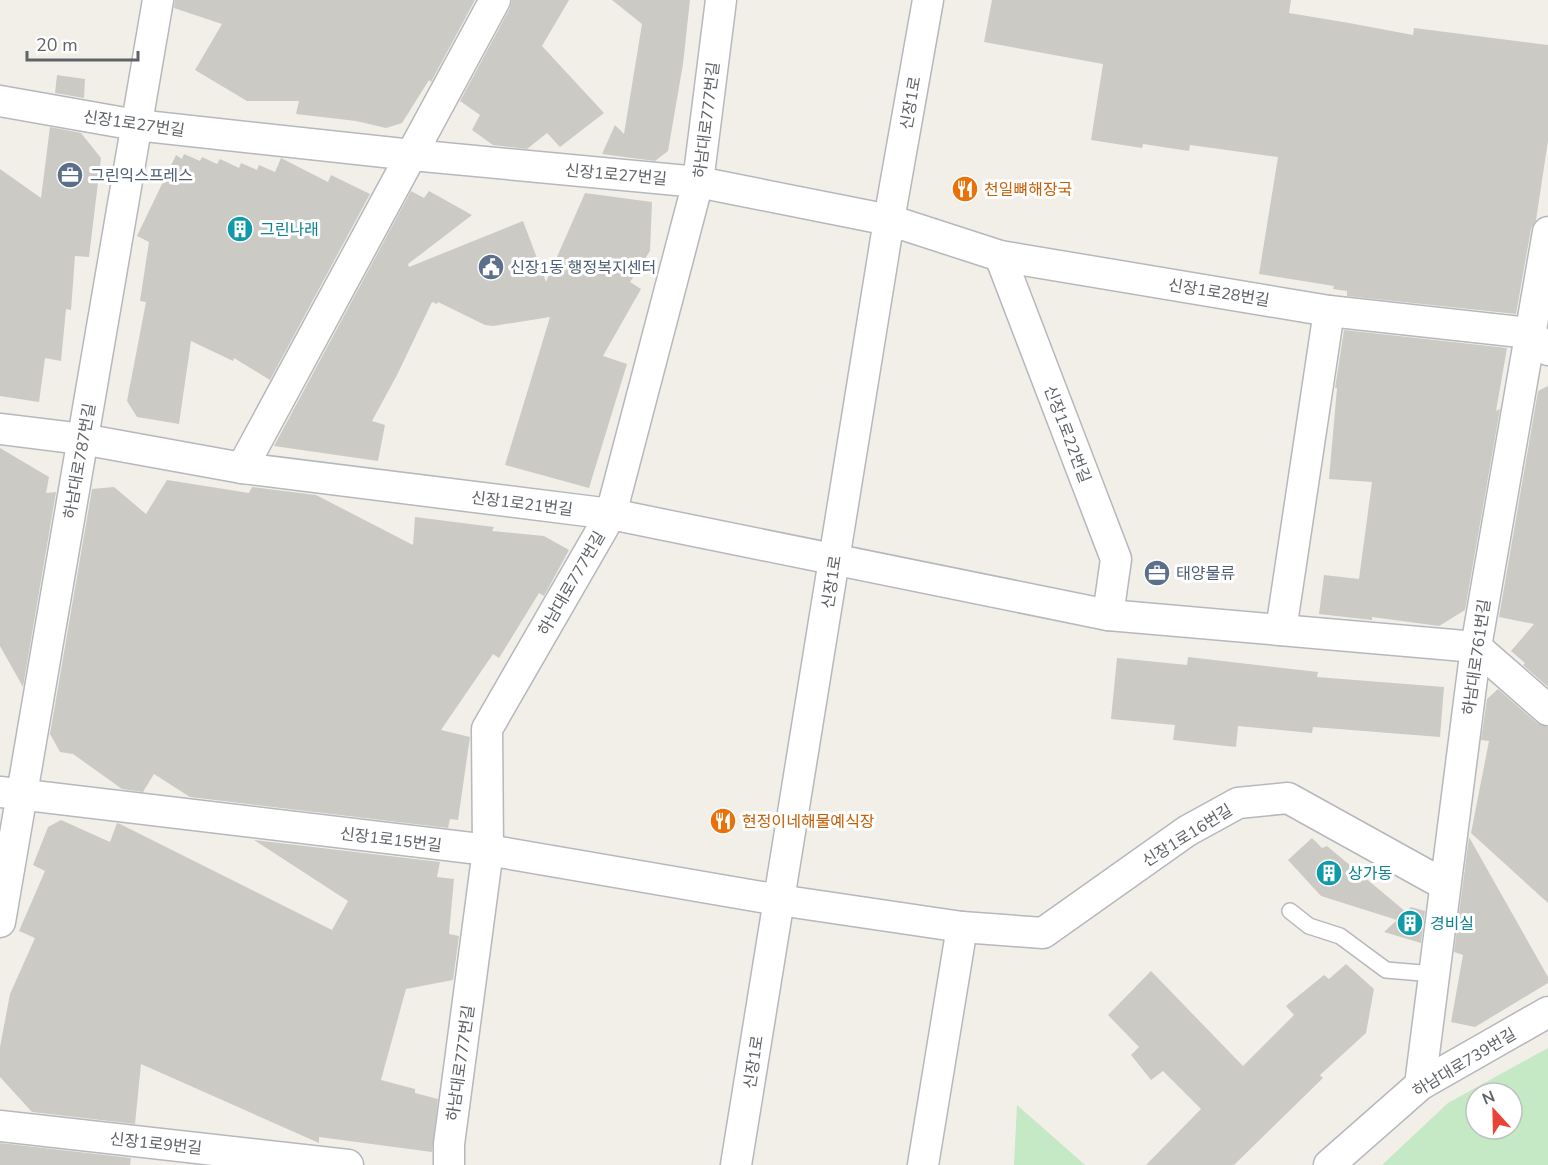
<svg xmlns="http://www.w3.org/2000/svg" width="1548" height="1165" viewBox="0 0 1548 1165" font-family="'Nunito Sans','Noto Sans KR',sans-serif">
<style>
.green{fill:#c5e8c5;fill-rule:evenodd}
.building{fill:#cccac5}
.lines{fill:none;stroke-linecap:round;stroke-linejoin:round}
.lane-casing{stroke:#b5b8bc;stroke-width:18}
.street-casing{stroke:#b5b8bc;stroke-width:33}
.lane{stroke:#fff;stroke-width:15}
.street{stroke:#fff;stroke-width:30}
.labels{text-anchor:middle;stroke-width:6;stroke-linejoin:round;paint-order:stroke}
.street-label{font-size:16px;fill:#5f6368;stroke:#fff}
.service-label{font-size:16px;fill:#4e5e75;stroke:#fff;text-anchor:start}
.food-label{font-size:16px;fill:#c56008;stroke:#fff;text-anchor:start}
.culture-label{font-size:16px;fill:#0d838f;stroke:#fff;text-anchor:start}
</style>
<rect width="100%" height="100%" fill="#f1efe8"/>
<!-- green -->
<g class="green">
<path d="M1548,1048v117h-166l66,-62zM1476,1093h36v36h-36z"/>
<polygon points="1017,1105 1085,1165 1014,1165"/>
</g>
<!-- building -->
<g class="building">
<polygon points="175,0 475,0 431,82 429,80 402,123 386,128 356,121 296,114 299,101 247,101 195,70 222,24 174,8"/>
<polygon points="512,0 569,0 542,46 604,113 560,147 547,133 527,149 493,145 472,130 480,115 460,101 510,8"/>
<polygon points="612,0 690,0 683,64 668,151 655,161 602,154 615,125 624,134 642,24"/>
<polygon points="992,0 1291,0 1289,13 1349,23 1413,35 1414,28 1548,45 1548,141 1536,220 1531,229 1516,314 1347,296 1347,291 1333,289 1334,286 1259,274 1278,157 1190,145 1189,151 1143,144 1142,148 1091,140 1103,64 984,42"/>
<polygon points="57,75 85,79 84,98 55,93"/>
<polygon points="50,127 81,133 101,158 89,257 75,256 71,310 66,309 61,361 45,358 39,402 0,396 0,169 41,198"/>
<polygon points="184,154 200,161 202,157 217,164 220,159 239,168 241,163 257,170 259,165 275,172 281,158 328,182 331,175 370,194 270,380 234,358 233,361 191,341 179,424 137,417 127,401 146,302 140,301 149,242 137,236 176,155 182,159"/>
<polygon points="411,191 424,198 429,191 472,215 408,264 409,267 523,221 546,282 585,193 652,202 650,251 630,282 641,289 603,356 627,364 589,488 505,465 550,317 493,326 485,325 438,302 437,304 432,302 397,375 372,421 385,425 378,461 274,446"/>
<polygon points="1344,330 1507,348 1496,411 1500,409 1465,610 1439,626 1372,617 1372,620 1319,614 1324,575 1359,579 1372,482 1329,479 1337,388 1335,388"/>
<polygon points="1548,386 1548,687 1523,665 1525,663 1511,651 1534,624 1499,617 1538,391"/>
<polygon points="0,448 49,477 46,493 56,492 23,687 0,646"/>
<polygon points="167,480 249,493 252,487 316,495 413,545 415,517 494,527 492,531 544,536 569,550 544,596 539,593 499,658 493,654 441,730 470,737 458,820 450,819 448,828 190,797 154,774 143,792 122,789 73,754 60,752 50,734 92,489 114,487 146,514"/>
<polygon points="1188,657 1318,672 1317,677 1444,687 1440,737 1313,727 1312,733 1238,726 1236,747 1173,740 1175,725 1111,719 1117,658 1187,665"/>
<polygon points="1498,689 1537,723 1548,727 1548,903 1471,833 1489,741 1481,740 1487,699"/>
<polygon points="61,820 110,842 117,823 120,824 332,930 348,901 254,840 440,862 437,877 454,879 449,934 459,936 453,980 406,989 381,1080 415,1089 415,1093 438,1099 432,1152 319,1137 319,1143 141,1064 135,1124 32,1112 0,1077 0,1047 10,994 35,938 19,931 45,871 33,865 48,827"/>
<polygon points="1469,837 1548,977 1548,983 1475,1027 1451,1022 1463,955 1454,952"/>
<polygon points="1312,838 1322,848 1327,846 1406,912 1411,907 1425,911 1421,943 1384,932 1397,920 1321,896 1288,860"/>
<polygon points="1346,964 1374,989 1366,1033 1320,1075 1323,1078 1234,1165 1146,1165 1201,1109 1163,1071 1151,1080 1131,1055 1139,1047 1108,1015 1151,971 1243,1066 1294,1015 1286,1006 1324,975 1329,979"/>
<polygon points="0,1143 131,1158 130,1165 0,1165"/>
</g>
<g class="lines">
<defs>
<polyline id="lane" points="1290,911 1309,926 1340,936 1386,970 1434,974"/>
<g id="street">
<polyline points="0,101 136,125 412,155 698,182 889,220 1000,256 1329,311 1529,333 1548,350"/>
<polyline points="1000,256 1116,559 1108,615"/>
<polyline points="0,429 82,439 242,468 611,514 1108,615 1476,647 1548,710"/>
<polyline points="242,468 495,0"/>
<polyline points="1281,630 1329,311"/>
<polyline points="0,792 488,850 779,900 962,927 1043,933 1187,831 1238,803 1288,798 1445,885"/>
<polyline points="0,922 158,0"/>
<polyline points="1420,1085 1476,647 1548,232"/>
<polyline points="0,1126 348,1165"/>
<polyline points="449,1165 449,1144 488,850 487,729 611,514 698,182 721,0"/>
<polyline points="736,1165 889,220 928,0"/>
<polyline points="923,1165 962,927"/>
<polyline points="1329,1165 1420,1085 1548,1012"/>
</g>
</defs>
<!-- lane casing -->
<use href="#lane" class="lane-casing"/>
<!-- street casing -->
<use href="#street" class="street-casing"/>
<!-- lane -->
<use href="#lane" class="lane"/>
<!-- street -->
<use href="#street" class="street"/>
</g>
<!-- icons -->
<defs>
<symbol id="office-disc" viewBox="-11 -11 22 22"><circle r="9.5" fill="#5c6f8a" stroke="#fff"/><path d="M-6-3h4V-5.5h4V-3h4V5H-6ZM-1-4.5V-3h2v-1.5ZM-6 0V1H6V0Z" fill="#fff"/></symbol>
<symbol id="restaurant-disc" viewBox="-11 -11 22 22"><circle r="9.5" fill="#e8710a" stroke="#fff"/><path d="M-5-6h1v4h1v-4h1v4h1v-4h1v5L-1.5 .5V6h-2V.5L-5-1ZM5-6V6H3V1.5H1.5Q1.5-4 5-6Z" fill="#fff"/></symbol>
<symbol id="building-disc" viewBox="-11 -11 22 22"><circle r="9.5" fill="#0f9aa8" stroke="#fff"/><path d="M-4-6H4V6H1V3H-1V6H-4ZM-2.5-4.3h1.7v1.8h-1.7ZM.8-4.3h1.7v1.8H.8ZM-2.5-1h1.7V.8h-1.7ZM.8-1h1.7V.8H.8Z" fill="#fff"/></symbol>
<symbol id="civic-disc" viewBox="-11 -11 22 22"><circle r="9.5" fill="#5c6f8a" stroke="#fff"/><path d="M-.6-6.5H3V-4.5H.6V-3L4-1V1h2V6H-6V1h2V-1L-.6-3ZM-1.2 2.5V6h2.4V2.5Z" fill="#fff"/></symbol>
</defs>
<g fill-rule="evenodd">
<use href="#office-disc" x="55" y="160" width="30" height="30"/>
<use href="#restaurant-disc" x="950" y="174" width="30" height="30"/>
<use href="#building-disc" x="225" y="214" width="30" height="30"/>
<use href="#civic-disc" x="476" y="252" width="30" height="30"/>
<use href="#office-disc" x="1142" y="558" width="30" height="30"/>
<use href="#restaurant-disc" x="708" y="806" width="30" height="30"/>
<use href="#building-disc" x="1314" y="858" width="30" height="30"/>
<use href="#building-disc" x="1395" y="908" width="30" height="30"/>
</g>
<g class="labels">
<!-- street labels -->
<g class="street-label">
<text transform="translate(910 103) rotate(-80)" y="6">신장1로</text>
<text transform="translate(706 120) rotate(-83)" y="6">하남대로777번길</text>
<text transform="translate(134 123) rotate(8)" y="6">신장1로27번길</text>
<text transform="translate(616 174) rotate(5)" y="6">신장1로27번길</text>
<text transform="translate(1219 292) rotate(9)" y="6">신장1로28번길</text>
<text transform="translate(1068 434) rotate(69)" y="6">신장1로22번길</text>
<text transform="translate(79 461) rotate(-80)" y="6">하남대로787번길</text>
<text transform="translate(522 503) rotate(7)" y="6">신장1로21번길</text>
<text transform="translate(831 582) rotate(-81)" y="6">신장1로</text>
<text transform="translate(571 583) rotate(-60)" y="6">하남대로777번길</text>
<text transform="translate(1476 657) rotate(-82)" y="6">하남대로761번길</text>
<text transform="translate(1187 835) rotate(-32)" y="6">신장1로16번길</text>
<text transform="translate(391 839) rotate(7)" y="6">신장1로15번길</text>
<text transform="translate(753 1062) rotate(-81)" y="6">신장1로</text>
<text transform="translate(1464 1062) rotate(-31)" y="6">하남대로739번길</text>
<text transform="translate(460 1063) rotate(-82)" y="6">하남대로777번길</text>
<text transform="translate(156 1143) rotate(6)" y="6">신장1로9번길</text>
</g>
<!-- service labels -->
<g class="service-label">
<text x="90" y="181">그린익스프레스</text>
<text x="510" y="273">신장1동 행정복지센터</text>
<text x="1176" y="579">태양물류</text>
</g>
<!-- food labels -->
<g class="food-label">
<text x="984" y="195">천일뼈해장국</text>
<text x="742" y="827">현정이네해물예식장</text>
</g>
<!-- culture labels -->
<g class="culture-label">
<text x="260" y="235">그린나래</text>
<text x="1348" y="879">상가동</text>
<text x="1430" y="929">경비실</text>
</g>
</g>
<!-- north arrow -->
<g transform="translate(1494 1111) rotate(338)"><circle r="28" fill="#ffffff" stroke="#bfc1c3" stroke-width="1.5"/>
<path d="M0-4.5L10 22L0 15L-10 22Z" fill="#ea4335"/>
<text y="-9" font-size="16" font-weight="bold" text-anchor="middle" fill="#5f6368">N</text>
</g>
<!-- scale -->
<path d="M27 51v9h111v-9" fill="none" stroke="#5f6368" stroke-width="3"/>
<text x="36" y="51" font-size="18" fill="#5f6368" stroke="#ffffff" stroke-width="4.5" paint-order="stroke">20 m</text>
</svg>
